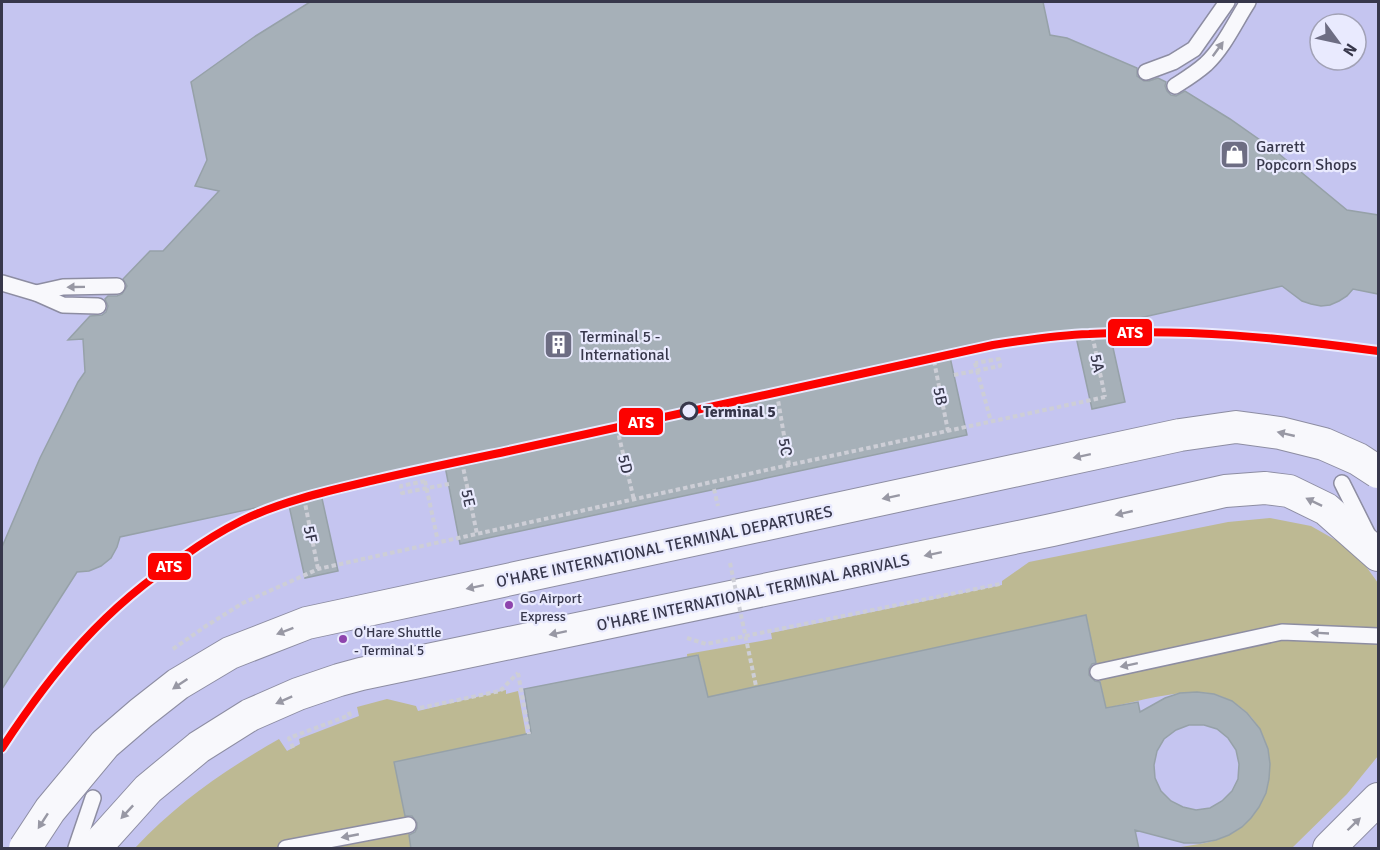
<svg xmlns="http://www.w3.org/2000/svg" width="1380" height="850" viewBox="0 0 1380 850" font-family="Signika,sans-serif">
<style>
.built{fill:#c5c5f0;fill-rule:evenodd}
.green{fill:#bdb993}
.building{fill:#a6b0b8;stroke:#96a1a8;stroke-width:1.5;fill-rule:evenodd}
.lines{fill:none;stroke-linecap:round;stroke-linejoin:round}
.lane-casing{stroke:#8d8da2;stroke-width:18}
.street-casing{stroke:#8d8da2;stroke-width:34}
.path{stroke:#cdced6;stroke-width:4;stroke-dasharray:4.5 3;stroke-linecap:butt}
.lane{stroke:#f8f8fc;stroke-width:15}
.street{stroke:#f8f8fc;stroke-width:32}
.street-bridge-casing{stroke:#8d8da2;stroke-width:34;stroke-linecap:butt}
.path-bridge{stroke:#cdced6;stroke-width:4;stroke-dasharray:4.5 3;stroke-linecap:butt}
.street-bridge{stroke:#f8f8fc;stroke-width:32}
.rail-1-casing{stroke:#e9eafe;stroke-width:12}
.rail-1{stroke:#fc0200;stroke-width:8}
.oneway{fill:#9898a4}
.stop-dot{fill:#e9eafe;stroke:#37374b;stroke-width:3}
.bus-dot{fill:#8e44ad;stroke:#e9eafe;stroke-width:2}
.labels{text-anchor:middle;stroke-width:4.5;stroke-linejoin:round;paint-order:stroke}
.bus-label{font-size:14px;fill:#37374b;stroke:#e9eafe;text-anchor:start}
.poi-label{font-size:16px;fill:#37374b;stroke:#e9eafe;text-anchor:start}
.street-label{font-size:16px;fill:#37374b;stroke:#e9eafe}
.stop-label{font-size:16px;font-weight:bold;fill:#37374b;stroke:#e9eafe;text-anchor:start}
.line-badge{stroke:#e9eafe;stroke-width:2}
.badge-label{font-size:16px;text-anchor:middle;font-weight:bold;fill:#fff}
</style>
<rect width="100%" height="100%" fill="#d0d1ec"/>
<!-- built -->
<path class="built" d="M2,2h1376v846h-1376zM1320,24h36v36h-36z"/>
<!-- green -->
<g class="green">
<path d="M1270,518l41,8 44,25 23,32v173l-31,38 -55,54h-117c24,-4 50,-6 69,-23 45,-40 29,-115 -30,-131 -28,-7 -79,8 -108,14l-20,-93 -378,82 -10,-43 -10,12 -1,-12 85,-15 -1,-6 231,-48v-4l27,-19 199,-40z"/>
<path d="M506,690v4l12,-3 8,43 -124,67 6,24 3,23h-276c43,-46 90,-78 144,-109l8,12 13,-7 -1,-5 60,-23 -2,-9 30,-8 29,7 2,5z"/>
</g>
<!-- building -->
<g class="building">
<polygon points="310,2 1043,2 1050,35 1067,38 1137,68 1137,76 1144,81 1149,81 1158,78 1166,82 1165,86 1167,91 1171,95 1176,96 1185,91 1230,119 1273,149 1347,210 1378,215 1378,294 1353,289 1347,296 1339,301 1330,305 1321,306 1311,304 1302,301 1282,286 1108,325 1125,402 1092,409 1075,332 950,357 967,435 460,544 445,466 321,494 338,571 305,578 288,501 120,537 117,547 111,558 101,566 89,571 77,572 2,689 2,547 40,458 78,382 85,372 83,339 68,340 90,316 102,315 106,312 108,306 105,299 108,296 117,296 122,294 127,286 123,279 150,251 163,251 219,191 195,186 207,160 191,82 254,37"/>
<path d="M1086,615l10,48 -4,1 -3,5v6l6,6 5,1 6,26 32,-6 2,10 25,-14 15,-5 17,-1 17,2 18,7 15,12 13,16 8,20 2,15 -1,15 -3,14 -7,14 -8,11 -9,9 -13,8 -13,5 -16,3h-16l-49,-13 4,19h-728l-2,-14 6,-3 2,-4v-5l-5,-7h-7l-11,-54 137,-29 -7,-44 174,-34 10,42zM1189,725h15l13,4 11,9 8,12 3,14 -1,15 -6,12 -10,10 -12,7 -14,2 -13,-3 -12,-6 -10,-10 -6,-13 -1,-13 3,-14 7,-12 12,-9z"/>
</g>
<g class="lines">
<defs>
<g id="lane">
<polyline points="1146,72 1173,62 1194,49 1227,2"/>
<path d="M1175,86c11,-7 21,-13 31,-22 18,-17 29,-42 42,-62"/>
<polyline points="2,283 36,293 63,305 98,306"/>
<polyline points="36,293 63,287 117,286"/>
<polyline points="1342,483 1368,535"/>
<polyline points="1098,672 1282,632 1378,636"/>
<polyline points="76,848 93,798"/>
<polyline points="286,848 408,825"/>
</g>
<g id="street">
<polyline points="95,848 148,789 199,747 250,715 298,694 339,680 361,674 1052,530 1225,491 1265,488 1289,491 1326,509 1378,555"/>
<polyline points="1329,848 1378,799"/>
</g>
</defs>
<!-- lane casing -->
<use href="#lane" class="lane-casing"/>
<!-- street casing -->
<use href="#street" class="street-casing"/>
<!-- path -->
<g class="path">
<polyline points="975,363 990,418"/>
<polyline points="425,481 437,537"/>
<polyline points="687,638 706,644 1000,584"/>
<polyline points="173,649 206,626 243,603 318,569 789,465 1105,397"/>
<polyline points="518,673 529,734"/>
<polyline points="420,708 500,691 518,673"/>
<polyline points="293,748 289,738 350,715 348,710"/>
</g>
<!-- lane -->
<use href="#lane" class="lane"/>
<!-- street -->
<use href="#street" class="street"/>
<defs>
<polyline id="street-bridge" points="25,848 50,810 105,744 141,713 178,684 230,653 307,623 1180,435 1236,427 1280,433 1324,444 1358,459 1378,472"/>
</defs>
<!-- street-bridge casing -->
<use href="#street-bridge" class="street-bridge-casing"/>
<!-- path-bridge -->
<g class="path-bridge">
<polyline points="1091,329 1105,397"/>
<polyline points="934,361 948,431"/>
<polyline points="954,375 1000,366 999,359 975,363"/>
<polyline points="777,394 789,465"/>
<polyline points="617,428 634,500"/>
<polyline points="462,462 477,534"/>
<polyline points="425,481 401,486 402,493 449,484"/>
<polyline points="714,489 718,506"/>
<polyline points="304,498 318,569"/>
<polyline points="730,563 756,686"/>
</g>
<!-- street-bridge -->
<use href="#street-bridge" class="street-bridge"/>
<defs>
<path id="rail-1" d="M2,748c52,-79 102,-140 182,-192 18,-13 37,-25 57,-35 43,-21 91,-31 138,-42 43,-10 87,-19 130,-28 162,-36 323,-71 484,-106 32,-5 64,-10 96,-11 97,-6 193,4 289,17"/>
</defs>
<!-- rail-1 casing -->
<use href="#rail-1" class="rail-1-casing"/>
<!-- rail-1 -->
<use href="#rail-1" class="rail-1"/>
</g>
<!-- one-way arrows -->
<defs><path id="oneway-solid" d="M-6-.8H1V-3.2L6.5 0L1 3.2V.8H-6Z" transform="scale(1.5)"/></defs>
<g class="oneway">
<use href="#oneway-solid" transform="translate(1218 49) rotate(-54)"/>
<use href="#oneway-solid" transform="translate(76 287) rotate(179)"/>
<use href="#oneway-solid" transform="translate(1286 434) rotate(-167)"/>
<use href="#oneway-solid" transform="translate(1082 456) rotate(168)"/>
<use href="#oneway-solid" transform="translate(891 497) rotate(168)"/>
<use href="#oneway-solid" transform="translate(1314 502) rotate(-154)"/>
<use href="#oneway-solid" transform="translate(1124 513) rotate(167)"/>
<use href="#oneway-solid" transform="translate(933 554) rotate(168)"/>
<use href="#oneway-solid" transform="translate(475 587) rotate(168)"/>
<use href="#oneway-solid" transform="translate(285 631) rotate(159)"/>
<use href="#oneway-solid" transform="translate(558 633) rotate(168)"/>
<use href="#oneway-solid" transform="translate(1320 633) rotate(-177)"/>
<use href="#oneway-solid" transform="translate(1129 665) rotate(168)"/>
<use href="#oneway-solid" transform="translate(180 684) rotate(146)"/>
<use href="#oneway-solid" transform="translate(284 700) rotate(156)"/>
<use href="#oneway-solid" transform="translate(127 812) rotate(133)"/>
<use href="#oneway-solid" transform="translate(43 821) rotate(123)"/>
<use href="#oneway-solid" transform="translate(1354 824) rotate(-44)"/>
<use href="#oneway-solid" transform="translate(350 836) rotate(169)"/>
</g>
<!-- icons -->
<defs>
<symbol id="shop-square" viewBox="-11 -11 22 22"><rect x="-9" y="-9" width="18" height="18" rx="4" fill="#6d6d83" stroke="#e9eafe"/><path d="M-5-2.5h2.3a2.7 3.5 0 0 1 5.4 0H5L5.5 6h-11ZM-1.5-2.5h3a1.5 2.3 0 0 0-3 0Z" fill="#fff"/></symbol>
<symbol id="building-square" viewBox="-11 -11 22 22"><rect x="-9" y="-9" width="18" height="18" rx="4" fill="#6d6d83" stroke="#e9eafe"/><path d="M-4-6H4V6H1V3H-1V6H-4ZM-2.5-4.3h1.7v1.8h-1.7ZM.8-4.3h1.7v1.8H.8ZM-2.5-1h1.7V.8h-1.7ZM.8-1h1.7V.8H.8Z" fill="#fff"/></symbol>
</defs>
<g fill-rule="evenodd">
<use href="#shop-square" x="1218" y="138" width="33" height="33"/>
<use href="#building-square" x="542" y="328" width="33" height="33"/>
</g>
<!-- markers -->
<circle class="stop-dot" cx="689" cy="411" r="8"/>
<g class="bus-dot">
<circle cx="509" cy="605" r="5"/>
<circle cx="343" cy="639" r="5"/>
</g>
<g class="labels">
<!-- bus labels -->
<g class="bus-label">
<text x="520" y="603">Go Airport<tspan x="520" dy="18">Express</tspan></text>
<text x="354" y="637">O'Hare Shuttle<tspan x="354" dy="18">- Terminal 5</tspan></text>
</g>
<!-- poi labels -->
<g class="poi-label">
<text x="1256" y="152">Garrett<tspan x="1256" dy="18">Popcorn Shops</tspan></text>
<text x="580" y="342">Terminal 5 -<tspan x="580" dy="18">International</tspan></text>
</g>
<!-- street labels -->
<g class="street-label">
<text transform="translate(1098 363) rotate(78)" y="6">5A</text>
<text transform="translate(941 396) rotate(79)" y="6">5B</text>
<text transform="translate(786 447) rotate(80)" y="6">5C</text>
<text transform="translate(626 464) rotate(77)" y="6">5D</text>
<text transform="translate(469 498) rotate(78)" y="6">5E</text>
<text transform="translate(311 534) rotate(79)" y="6">5F</text>
<text transform="translate(664 546) rotate(-12)" y="6">O'HARE INTERNATIONAL TERMINAL DEPARTURES</text>
<text transform="translate(753 592) rotate(-12)" y="6">O'HARE INTERNATIONAL TERMINAL ARRIVALS</text>
</g>
<!-- stop labels -->
<g class="stop-label">
<text x="703" y="417">Terminal 5</text>
</g>
</g>
<g class="line-badge">
<rect x="1107" y="318" width="46" height="29" rx="6" fill="#fc0200"/>
<rect x="618" y="407" width="46" height="29" rx="6" fill="#fc0200"/>
<rect x="147" y="552" width="45" height="29" rx="6" fill="#fc0200"/>
</g>
<g class="badge-label">
<text x="1130" y="338">ATS</text>
<text x="641" y="428">ATS</text>
<text x="169" y="572">ATS</text>
</g>
<!-- border -->
<rect width="1380" height="850" fill="none" stroke="#37374b" stroke-width="6"/>
<!-- north arrow -->
<g transform="translate(1338 42) rotate(123)"><circle r="28" fill="#e9eafe" stroke="#a2a2b6" stroke-width="1.5"/>
<path d="M0-4.5L10 22L0 15L-10 22Z" fill="#6d6d83"/>
<text y="-9" font-size="16" font-weight="bold" text-anchor="middle" fill="#37374b">N</text>
</g>
</svg>
